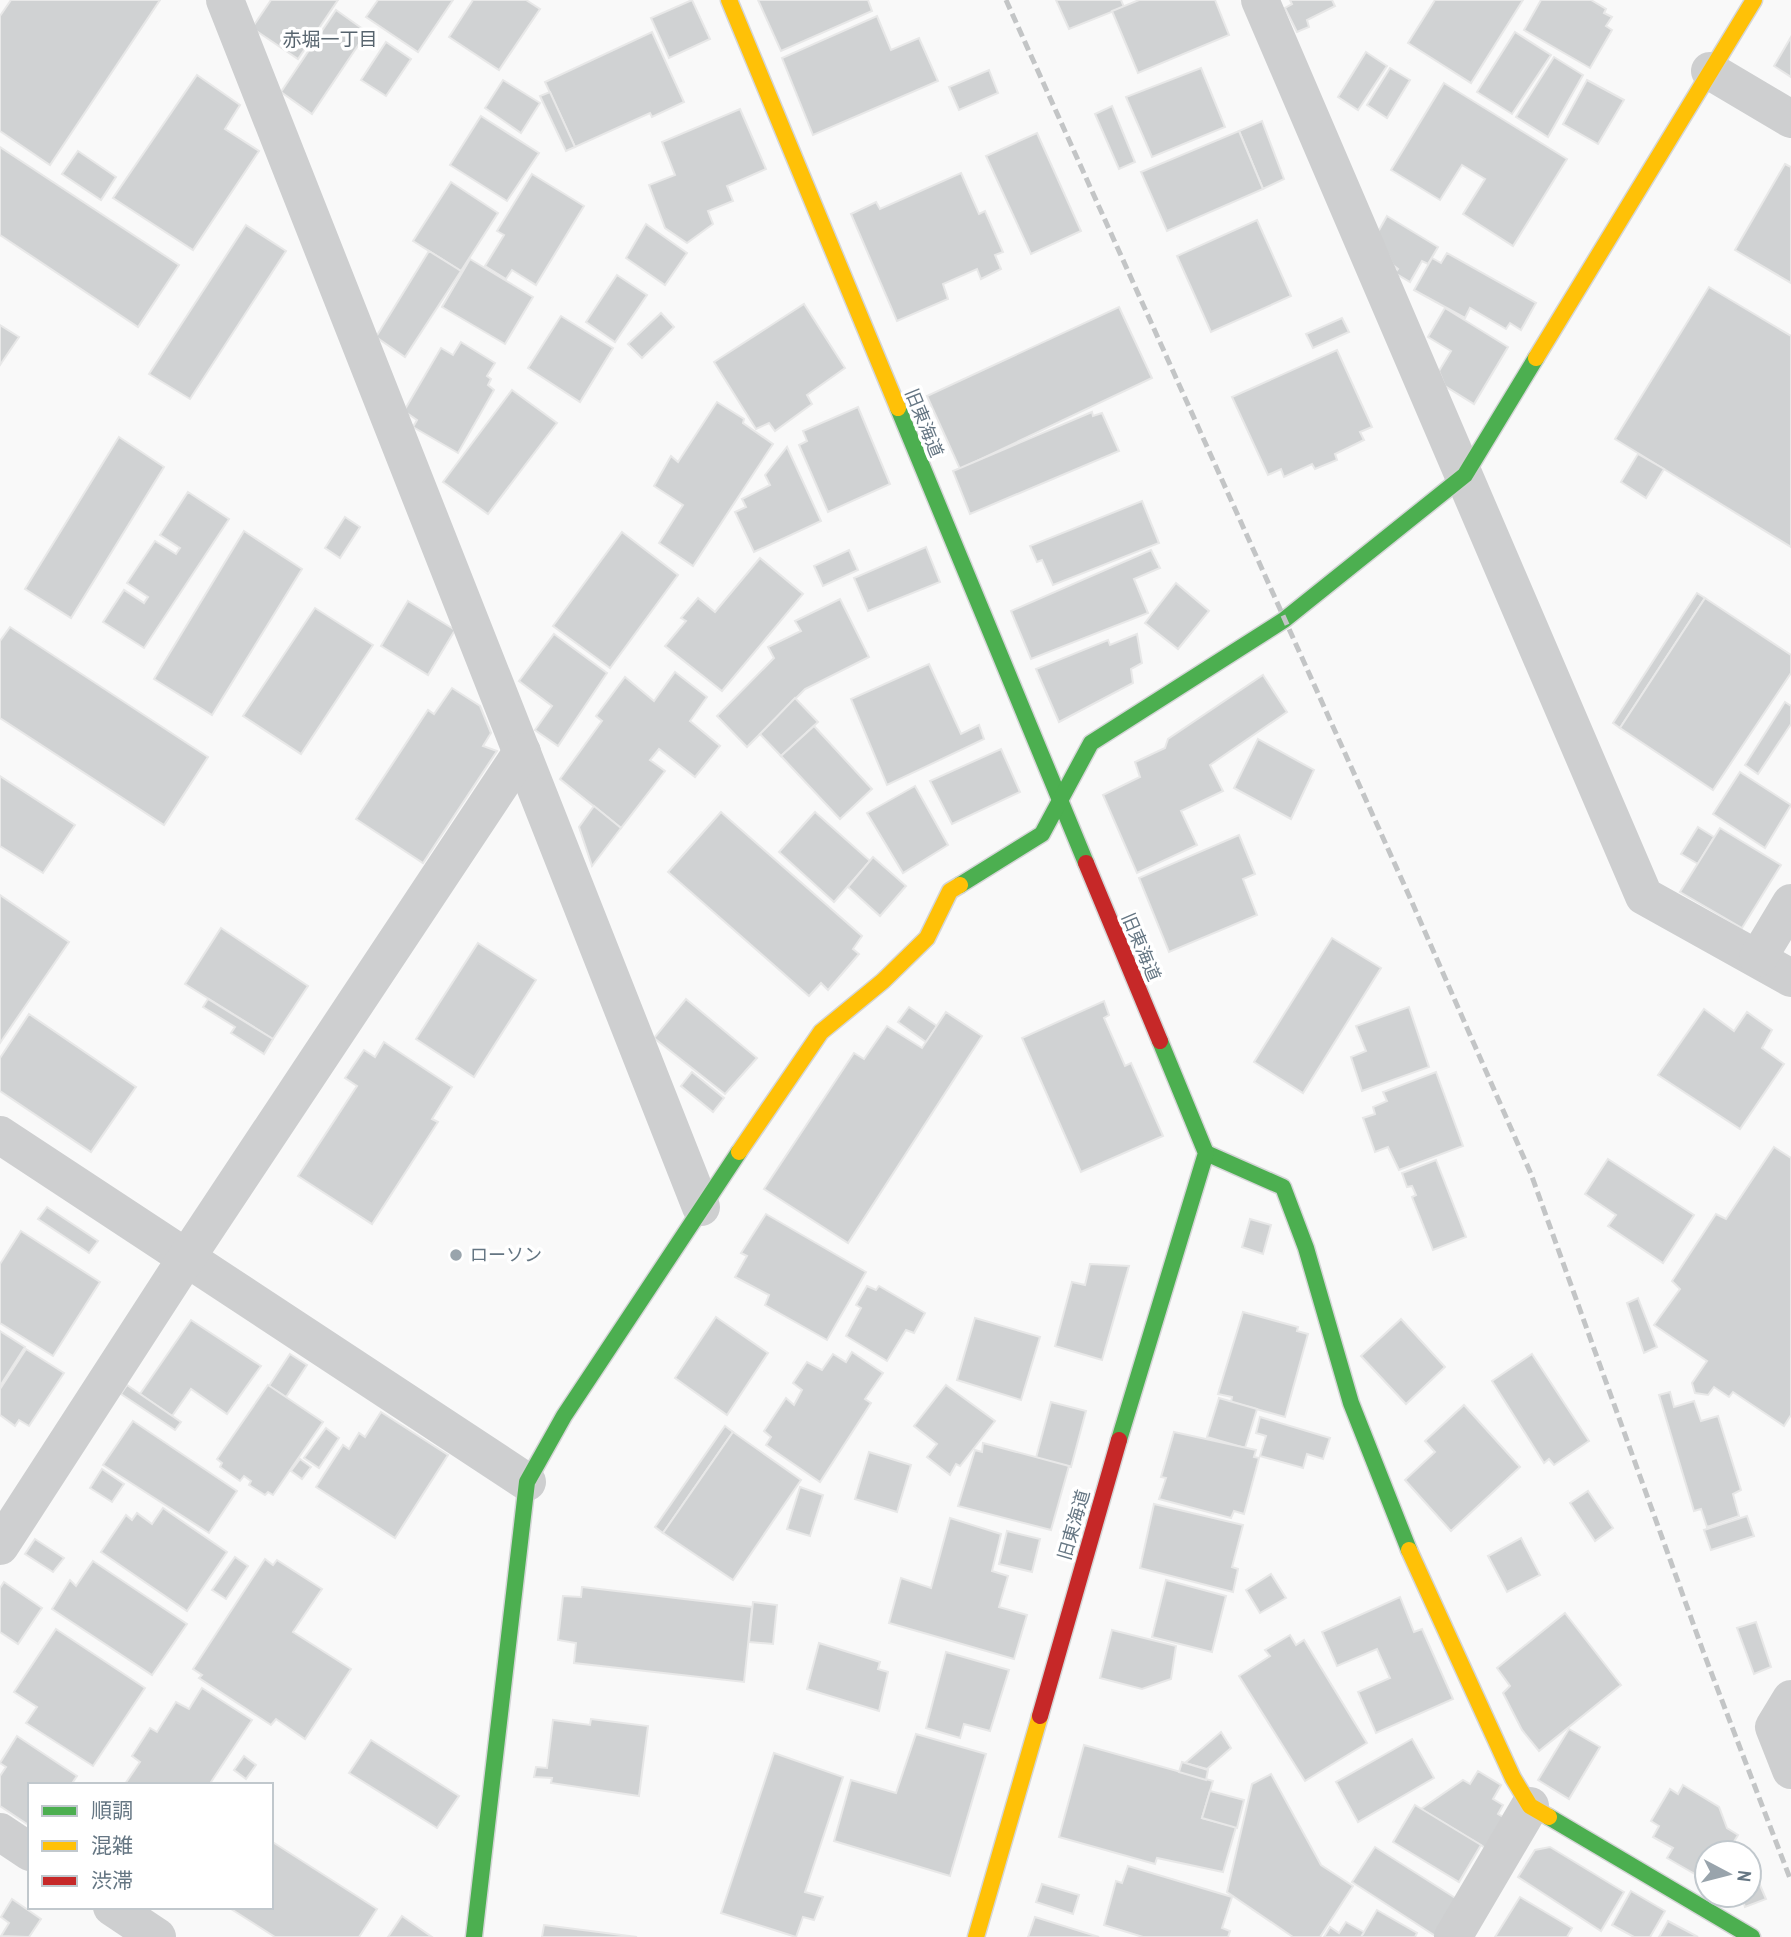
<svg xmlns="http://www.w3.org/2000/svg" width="1791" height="1937" viewBox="0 0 1791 1937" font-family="'Archivo Narrow','Noto Sans JP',sans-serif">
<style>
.building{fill:#d0d2d3;stroke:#e8e8e8;stroke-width:2}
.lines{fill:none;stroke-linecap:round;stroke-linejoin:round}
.fast-casing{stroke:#d5d6d7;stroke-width:19}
.slow-casing{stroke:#d5d6d7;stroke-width:19}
.jam-casing{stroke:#d5d6d7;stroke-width:19}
.street{stroke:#cecfd0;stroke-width:38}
.fast{stroke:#4caf50;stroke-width:16}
.slow{stroke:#ffc107;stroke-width:16}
.jam{stroke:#c62828;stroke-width:16}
.rail{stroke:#c3c5c6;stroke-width:5;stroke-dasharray:10 5;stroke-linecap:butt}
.poi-dot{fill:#99a4ac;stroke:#fff;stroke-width:2.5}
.labels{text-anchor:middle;stroke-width:7;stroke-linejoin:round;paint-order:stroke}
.street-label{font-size:18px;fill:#657683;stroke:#fff}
.poi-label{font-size:18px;fill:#657683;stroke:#fff;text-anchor:start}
.neighbourhood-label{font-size:19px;fill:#57646e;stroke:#fff}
</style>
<rect width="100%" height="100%" fill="#f9f9f9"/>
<!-- building -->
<g class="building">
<polygon points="11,0 160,0 50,165 0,131 0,16"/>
<polygon points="271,0 338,0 298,59 252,28"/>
<polygon points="378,0 453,0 418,52 366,17"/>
<polygon points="473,0 526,0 540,9 499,70 449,37"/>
<polygon points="692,0 710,39 669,58 651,18"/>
<polygon points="758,0 868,0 872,11 781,51"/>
<polygon points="1056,0 1121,0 1124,7 1069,29"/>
<polygon points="1139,0 1215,0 1229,35 1138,73 1112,11"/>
<polygon points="1290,0 1332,0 1335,6 1307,20 1309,27 1297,32 1285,8 1292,4"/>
<polygon points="1435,0 1523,0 1471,83 1408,43"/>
<polygon points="1541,0 1591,0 1606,9 1604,13 1612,17 1606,26 1612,30 1590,68 1524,30"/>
<polygon points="336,10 367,32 312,114 281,92"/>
<polygon points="877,16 891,50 919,38 938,81 813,135 782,58"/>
<polygon points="652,32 684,102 652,117 650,113 575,147 545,82"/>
<polygon points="1515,32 1551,55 1512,114 1477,92"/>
<polygon points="1791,37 1791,77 1774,66"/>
<polygon points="386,42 411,59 386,96 361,80"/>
<polygon points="1366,52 1387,66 1358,110 1338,97"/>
<polygon points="1554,57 1583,75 1548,137 1516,117"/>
<polygon points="1201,68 1225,127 1152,157 1126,97"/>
<polygon points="1390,68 1410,80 1387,118 1367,105"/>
<polygon points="989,70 998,93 959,110 949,87"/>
<polygon points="197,75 240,105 225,129 259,151 193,250 113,198"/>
<polygon points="503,80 540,103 521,133 485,108"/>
<polygon points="1587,80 1624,100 1598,144 1563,124"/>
<polygon points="1444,83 1567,159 1513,246 1463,214 1485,179 1462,165 1440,200 1391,170"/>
<polygon points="550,92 575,147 566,151 540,96"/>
<polygon points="1112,106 1135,162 1119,169 1095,114"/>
<polygon points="740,109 766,169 727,186 733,201 708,211 713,224 687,243 665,228 649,185 675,175 662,142"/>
<polygon points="481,116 539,153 507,201 450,165"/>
<polygon points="1262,121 1284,179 1263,189 1239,131"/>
<polygon points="1239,131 1263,189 1167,231 1141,172"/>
<polygon points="1037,133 1081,231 1031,254 986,156"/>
<polygon points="0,147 179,265 138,327 0,235"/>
<polygon points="78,151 116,177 101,200 62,174"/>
<polygon points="1785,164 1791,167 1791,283 1735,250"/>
<polygon points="961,173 979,214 985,211 1003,252 995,255 1001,269 981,279 977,269 943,284 948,299 897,321 851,214 876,202 880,209"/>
<polygon points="532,174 584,206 536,285 512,270 506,279 485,266 504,235 497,231"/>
<polygon points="451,182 498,213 461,271 413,241"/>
<polygon points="1387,216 1438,247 1428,264 1422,261 1410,282 1395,273 1398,269 1393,265 1378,232"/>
<polygon points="1257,220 1291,296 1211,332 1177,256"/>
<polygon points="646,224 687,253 665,285 626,258"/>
<polygon points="246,225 286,251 190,399 149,374"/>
<polygon points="429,251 461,271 405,357 376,337"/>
<polygon points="1447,253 1536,303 1521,330 1510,323 1506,329 1470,308 1465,318 1414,290 1432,258 1441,263"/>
<polygon points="470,259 533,297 505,344 442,307"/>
<polygon points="617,275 647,295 615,342 586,322"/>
<polygon points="1709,287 1791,336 1791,547 1615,439"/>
<polygon points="804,304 845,368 807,395 812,404 775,431 769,423 756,429 714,362"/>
<polygon points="1119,307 1152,378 960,469 927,396"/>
<polygon points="1445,308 1508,347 1474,404 1445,386 1439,371 1451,351 1428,337"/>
<polygon points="661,313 674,327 642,358 628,344"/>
<polygon points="561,316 613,348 580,402 528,368"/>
<polygon points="1342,318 1349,332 1313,348 1306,334"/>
<polygon points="0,325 19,337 0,365"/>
<polygon points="461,342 495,363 487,376 491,379 488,385 494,390 458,453 413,427 417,420 404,411 441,348 453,355"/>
<polygon points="1337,350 1372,427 1360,432 1364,440 1335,454 1337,460 1315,469 1312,464 1284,477 1281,469 1268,475 1232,397"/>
<polygon points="512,390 557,423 488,514 443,482"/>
<polygon points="717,402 744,419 743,423 773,444 693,566 659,543 683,505 654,486 671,456 678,462"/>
<polygon points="858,407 890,484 828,512 799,445 807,441 803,431"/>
<polygon points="1092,412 1093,416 1102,413 1119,451 970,514 953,471"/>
<polygon points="119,437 164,467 71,618 25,589"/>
<polygon points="787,447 821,521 754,552 735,512 746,507 742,499 770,485 765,475"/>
<polygon points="1638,454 1664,469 1646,498 1621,482"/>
<polygon points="188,492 229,519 144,648 103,622 124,590 144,603 148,597 127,583 155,541 176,554 180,548 160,535"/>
<polygon points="1142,501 1159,543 1053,585 1042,560 1037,562 1030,546"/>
<polygon points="345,517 360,527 340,558 325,548"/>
<polygon points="244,531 302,569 212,715 154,679"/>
<polygon points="622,532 678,575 610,668 553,626"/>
<polygon points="926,547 940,582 868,611 854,578"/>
<polygon points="849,550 858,570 823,586 814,566"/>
<polygon points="1151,550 1160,568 1134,579 1148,613 1031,659 1011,611"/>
<polygon points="760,558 803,594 722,691 665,646 686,621 681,618 698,598 715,612"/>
<polygon points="1176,583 1209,611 1178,649 1145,623"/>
<polygon points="1697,593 1705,598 1620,728 1613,723"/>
<polygon points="1705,598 1791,655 1791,673 1713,790 1620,728"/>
<polygon points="840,599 869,657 805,689 747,747 717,716 774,658 768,647 801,631 795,621"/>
<polygon points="408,601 455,630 428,675 381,646"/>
<polygon points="315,608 373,645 301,754 243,716"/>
<polygon points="10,627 208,757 164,825 0,718 0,641"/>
<polygon points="554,634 607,673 558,746 535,730 552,706 519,681"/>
<polygon points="1137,634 1142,663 1131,669 1133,683 1059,722 1036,669 1108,640 1110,645"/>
<polygon points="929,664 961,734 979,725 984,739 887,785 851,699"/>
<polygon points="675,672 707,697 690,721 720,746 695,777 659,749 650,760 665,771 621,828 560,779 602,721 596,716 625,677 654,701"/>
<polygon points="1263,675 1287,712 1210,765 1223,791 1181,811 1197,845 1137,873 1103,795 1140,777 1135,762 1165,748 1168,739"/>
<polygon points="452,688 480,706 491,733 483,746 497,751 423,863 356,819 428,710 434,714"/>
<polygon points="795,698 818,722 781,756 760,734"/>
<polygon points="1785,702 1791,706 1791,724 1758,774 1745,765"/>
<polygon points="814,726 872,789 840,819 781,756"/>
<polygon points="1258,739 1314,770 1291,819 1234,788"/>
<polygon points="1001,749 1020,792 952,824 930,781"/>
<polygon points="1740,772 1791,805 1765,848 1713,814"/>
<polygon points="0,776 75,825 43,873 0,846"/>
<polygon points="915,786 948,845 903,873 867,813"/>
<polygon points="594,806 621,828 592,866 579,827"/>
<polygon points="721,812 862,936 853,949 859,954 828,990 821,983 809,996 668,872"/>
<polygon points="815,812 870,861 834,902 779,852"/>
<polygon points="1698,827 1714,837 1698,864 1681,854"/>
<polygon points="1720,828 1781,865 1742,928 1680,892"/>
<polygon points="1239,835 1255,874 1243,879 1257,915 1169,952 1139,878"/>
<polygon points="873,857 906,886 880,916 848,887"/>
<polygon points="0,895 69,942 0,1043"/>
<polygon points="221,928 308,986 273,1039 185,984"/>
<polygon points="1332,938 1381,968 1303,1093 1254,1062"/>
<polygon points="478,943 536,980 474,1077 416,1039"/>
<polygon points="208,999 273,1039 264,1054 231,1033 235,1027 203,1007"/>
<polygon points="686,999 757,1058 725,1094 654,1038"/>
<polygon points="1104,1001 1109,1015 1104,1018 1125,1066 1131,1063 1163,1136 1081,1172 1022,1038"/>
<polygon points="909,1007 937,1026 926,1042 898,1022"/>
<polygon points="1409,1007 1429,1067 1362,1091 1351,1057 1366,1051 1356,1026"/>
<polygon points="1704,1009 1734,1031 1747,1012 1772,1030 1762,1048 1784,1064 1740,1129 1658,1075"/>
<polygon points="946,1012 982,1036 848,1243 764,1189 854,1053 864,1059 887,1026 922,1048"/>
<polygon points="29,1014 136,1087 91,1152 0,1091 0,1058"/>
<polygon points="384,1042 452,1087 432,1119 438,1122 372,1224 298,1176 357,1086 345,1078 364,1050 375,1057"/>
<polygon points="692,1072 724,1098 713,1112 681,1086"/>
<polygon points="1436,1072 1463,1146 1399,1170 1388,1147 1375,1152 1363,1118 1375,1114 1373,1107 1387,1101 1383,1092"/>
<polygon points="1774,1147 1791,1158 1791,1415 1784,1426 1733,1392 1729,1397 1714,1387 1708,1395 1695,1393 1692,1383 1707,1361 1654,1325 1680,1289 1672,1281 1716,1214 1726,1219"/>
<polygon points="1608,1159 1694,1215 1663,1263 1608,1226 1616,1215 1585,1194"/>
<polygon points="1436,1160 1466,1237 1433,1250 1412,1197 1416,1195 1412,1186 1407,1187 1402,1173"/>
<polygon points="47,1207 98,1241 89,1253 38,1219"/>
<polygon points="766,1214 866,1272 827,1340 765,1305 769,1295 735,1277 747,1256 741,1253"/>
<polygon points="1250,1219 1271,1225 1263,1254 1242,1247"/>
<polygon points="21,1231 100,1282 53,1356 0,1323 0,1264"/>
<polygon points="1090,1264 1129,1266 1102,1360 1055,1346 1072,1282 1085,1285"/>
<polygon points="867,1286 876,1290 879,1286 925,1313 914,1333 906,1330 887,1361 846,1336 861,1308 856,1305"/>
<polygon points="1638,1298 1657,1347 1644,1353 1627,1303"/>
<polygon points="1243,1312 1298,1327 1297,1331 1308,1334 1285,1417 1231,1402 1232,1397 1218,1394"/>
<polygon points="716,1317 768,1353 727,1415 675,1378"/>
<polygon points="975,1318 1040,1337 1021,1400 957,1380"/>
<polygon points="1401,1319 1445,1367 1406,1404 1361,1356"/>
<polygon points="191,1320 261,1366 227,1414 191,1389 172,1416 140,1394"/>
<polygon points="0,1331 25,1347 0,1386"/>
<polygon points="26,1349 64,1373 29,1426 19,1420 15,1426 0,1415 0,1389"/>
<polygon points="852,1352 883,1373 865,1399 871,1403 820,1482 766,1445 771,1437 764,1431 786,1398 794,1405 802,1390 793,1383 807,1362 822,1370 833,1354 846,1362"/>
<polygon points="290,1354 307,1365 286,1397 269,1386"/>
<polygon points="1532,1354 1589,1441 1554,1465 1549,1459 1544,1463 1492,1381"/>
<polygon points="127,1385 181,1422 175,1430 121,1394"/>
<polygon points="268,1385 323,1422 273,1495 268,1492 265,1495 249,1485 251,1481 244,1476 240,1481 220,1467 222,1463 217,1459"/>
<polygon points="946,1385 995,1421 960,1466 956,1464 950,1475 927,1457 937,1444 914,1426"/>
<polygon points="1670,1392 1674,1407 1694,1401 1701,1421 1718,1416 1741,1490 1733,1494 1739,1516 1707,1527 1701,1509 1694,1511 1659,1395"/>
<polygon points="1219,1398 1257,1409 1245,1448 1207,1437"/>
<polygon points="1051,1402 1086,1411 1071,1467 1036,1458"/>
<polygon points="1464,1405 1520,1467 1451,1531 1405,1480 1435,1452 1425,1441"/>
<polygon points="381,1412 448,1455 395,1538 316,1487 343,1445 349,1449 359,1433 365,1437"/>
<polygon points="1260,1417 1330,1438 1323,1459 1307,1454 1303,1468 1260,1456 1266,1436 1256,1433"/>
<polygon points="133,1421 237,1491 209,1533 103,1465"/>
<polygon points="725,1426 733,1432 663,1533 655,1527"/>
<polygon points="326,1428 339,1438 319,1468 304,1458"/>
<polygon points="733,1432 801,1480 733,1580 663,1533"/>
<polygon points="1174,1432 1256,1450 1254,1457 1259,1458 1244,1514 1234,1511 1231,1518 1159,1499 1166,1478 1161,1477"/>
<polygon points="983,1443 1069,1466 1051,1530 958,1506 975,1450 982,1452"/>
<polygon points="869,1452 911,1465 897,1512 855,1499"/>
<polygon points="300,1459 311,1467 302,1479 291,1471"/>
<polygon points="102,1469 124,1484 112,1502 90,1488"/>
<polygon points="800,1487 823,1495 810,1536 787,1529"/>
<polygon points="1588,1491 1613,1528 1595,1541 1570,1503"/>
<polygon points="1154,1504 1243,1525 1232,1567 1238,1569 1233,1592 1140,1568"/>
<polygon points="163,1508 227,1552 187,1611 101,1552 126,1515 132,1520 137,1513 152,1524"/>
<polygon points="1747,1516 1754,1536 1711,1550 1704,1530"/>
<polygon points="950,1518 1001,1534 992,1571 1008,1576 999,1607 1027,1615 1014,1659 889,1623 901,1578 931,1588"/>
<polygon points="1007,1531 1040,1539 1032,1572 999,1564"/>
<polygon points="1521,1538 1540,1575 1507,1592 1488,1556"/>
<polygon points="35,1539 64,1558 53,1572 25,1554"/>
<polygon points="235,1557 248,1566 226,1599 212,1590"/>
<polygon points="265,1559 273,1565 277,1560 322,1589 293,1632 351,1669 305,1739 276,1719 271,1725 199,1678 202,1675 193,1669"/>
<polygon points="93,1561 187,1624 152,1675 52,1609 70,1580 76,1586"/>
<polygon points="1271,1574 1286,1598 1260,1613 1246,1590"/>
<polygon points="1166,1580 1226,1596 1212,1652 1152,1637"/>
<polygon points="4,1582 42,1608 18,1644 0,1632 0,1588"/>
<polygon points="582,1587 752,1607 744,1682 574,1663 576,1643 558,1640 563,1596 581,1597"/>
<polygon points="1400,1597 1414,1632 1422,1629 1453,1699 1376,1733 1358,1692 1390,1678 1377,1649 1337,1666 1322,1632"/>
<polygon points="753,1602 777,1605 773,1644 749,1642"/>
<polygon points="1565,1613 1621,1685 1539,1751 1522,1730 1503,1693 1510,1686 1497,1668"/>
<polygon points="1756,1622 1771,1667 1754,1674 1737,1628"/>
<polygon points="56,1629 145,1688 93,1766 26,1723 37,1707 14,1692"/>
<polygon points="1112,1630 1176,1646 1171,1679 1142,1689 1100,1678"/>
<polygon points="1290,1635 1296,1645 1304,1640 1367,1743 1305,1781 1239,1676 1270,1656 1265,1650"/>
<polygon points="819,1643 880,1662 878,1669 888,1672 879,1711 807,1689"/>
<polygon points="946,1652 1009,1670 990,1731 964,1724 960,1738 926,1728"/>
<polygon points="202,1688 252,1720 209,1785 125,1784 140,1762 132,1756 150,1728 157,1732 176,1702 189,1709"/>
<polygon points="591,1719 648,1726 639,1796 551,1783 552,1778 534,1777 536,1767 547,1768 553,1720 590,1725"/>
<polygon points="1569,1729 1600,1747 1569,1799 1538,1780"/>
<polygon points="1221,1732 1231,1748 1207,1769 1185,1763"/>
<polygon points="916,1734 986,1754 950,1876 834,1841 851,1780 896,1793"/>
<polygon points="17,1736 77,1776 71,1785 30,1785 30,1826 0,1806 0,1776 6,1767 0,1763"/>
<polygon points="1412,1739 1434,1778 1358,1822 1336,1782"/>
<polygon points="371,1740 459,1796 437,1828 349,1773"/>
<polygon points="1084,1745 1213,1781 1202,1818 1236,1827 1223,1872 1157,1858 1155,1864 1059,1837"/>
<polygon points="774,1753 843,1777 805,1892 823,1897 814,1920 803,1917 796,1937 721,1913"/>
<polygon points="244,1756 256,1765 246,1779 234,1770"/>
<polygon points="1182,1762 1208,1770 1206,1780 1179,1772"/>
<polygon points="1478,1771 1501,1785 1493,1799 1503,1805 1498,1814 1503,1817 1489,1850 1421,1809 1463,1780 1470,1784"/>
<polygon points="1271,1774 1321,1865 1353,1886 1320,1937 1293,1937 1227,1892 1252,1784"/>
<polygon points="1683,1785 1719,1807 1727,1828 1738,1835 1727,1853 1707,1853 1707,1881 1667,1858 1673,1848 1653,1837 1659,1826 1651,1821 1670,1789 1678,1794"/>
<polygon points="1210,1791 1244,1800 1237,1828 1202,1818"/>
<polygon points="1415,1805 1481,1845 1459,1882 1393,1842"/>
<polygon points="271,1841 377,1909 359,1937 275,1937 228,1907 271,1907"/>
<polygon points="1375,1847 1460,1901 1437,1937 1352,1882"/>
<polygon points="1550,1847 1624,1892 1601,1931 1518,1877 1535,1850"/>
<polygon points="1749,1860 1766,1899 1745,1907 1741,1895 1749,1895"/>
<polygon points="1128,1866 1232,1897 1222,1928 1230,1931 1228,1937 1143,1937 1104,1925 1116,1881 1122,1883"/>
<polygon points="1042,1884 1079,1895 1073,1914 1036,1902"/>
<polygon points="1631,1891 1665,1911 1650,1937 1634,1937 1612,1925"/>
<polygon points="1520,1897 1572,1928 1567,1937 1495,1937"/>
<polygon points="12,1899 41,1919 29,1937 1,1936 9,1923 1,1917"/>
<polygon points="1377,1910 1417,1933 1415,1937 1361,1937"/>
<polygon points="402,1916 432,1937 388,1937"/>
<polygon points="1035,1917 1099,1937 1028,1937"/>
<polygon points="1668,1921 1698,1937 1659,1937"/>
<polygon points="1346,1922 1364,1932 1361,1937 1324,1937 1330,1927 1339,1933"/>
<polygon points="544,1925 637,1937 542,1937"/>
</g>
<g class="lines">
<defs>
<g id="fast">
<polyline points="898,408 1086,863"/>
<polyline points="960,885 1042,834 1091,743 1284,620 1465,475 1536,358"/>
<polyline points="1206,1153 1283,1187 1306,1248 1351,1403 1409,1550"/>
<polyline points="1119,1440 1206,1153 1160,1041"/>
<polyline points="1549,1817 1752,1937"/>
<polyline points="474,1937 527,1482 564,1416 739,1152"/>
</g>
<g id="slow">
<polyline points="729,0 898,408"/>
<polyline points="1536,358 1754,0"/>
<polyline points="739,1152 821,1032 883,981 927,938 950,891 960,885"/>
<polyline points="1409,1550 1513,1778 1530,1806 1549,1817"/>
<polyline points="976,1937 1040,1716"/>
</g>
<g id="jam">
<polyline points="1086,863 1160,1041"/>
<polyline points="1040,1716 1119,1440"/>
</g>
</defs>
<!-- fast casing -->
<use href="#fast" class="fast-casing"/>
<!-- slow casing -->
<use href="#slow" class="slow-casing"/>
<!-- jam casing -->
<use href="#jam" class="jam-casing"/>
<!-- street -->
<g class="street">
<polyline points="225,0 701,1207"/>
<polyline points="1260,0 1644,896 1791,978"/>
<polyline points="1710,71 1791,119"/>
<polyline points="1758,958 1791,903"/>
<polyline points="0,1135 527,1482"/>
<polyline points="0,1546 187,1257 522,752"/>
<polyline points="1791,1699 1774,1727 1791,1770"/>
<polyline points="0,1832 30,1852"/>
<polyline points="112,1907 157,1937"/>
<polyline points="1453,1937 1530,1806"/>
</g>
<!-- fast -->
<use href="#fast" class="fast"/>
<!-- slow -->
<use href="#slow" class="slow"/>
<!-- jam -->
<use href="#jam" class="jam"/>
<!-- rail -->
<polyline class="rail" points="1006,0 1411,900 1531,1174 1703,1651 1791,1881"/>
</g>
<!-- markers -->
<circle class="poi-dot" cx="456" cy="1255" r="7"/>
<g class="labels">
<!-- street labels -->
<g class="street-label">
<text transform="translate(924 423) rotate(68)" y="6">旧東海道</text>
<text transform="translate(1141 947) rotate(67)" y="6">旧東海道</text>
<text transform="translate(1074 1525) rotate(-74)" y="6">旧東海道</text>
</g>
<!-- poi labels -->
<g class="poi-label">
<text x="470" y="1261">ローソン</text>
</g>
<!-- neighbourhood labels -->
<g class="neighbourhood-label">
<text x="330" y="46">赤堀一丁目</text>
</g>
</g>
<!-- legend -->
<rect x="28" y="1783" width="245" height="126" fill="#ffffff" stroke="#c1c8cd" stroke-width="2"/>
<rect x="42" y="1806" width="35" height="10" fill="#4caf50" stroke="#c1c8cd" stroke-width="2"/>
<text x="91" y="1818" font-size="21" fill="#657683">順調</text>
<rect x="42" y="1841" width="35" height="10" fill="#ffc107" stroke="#c1c8cd" stroke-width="2"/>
<text x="91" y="1853" font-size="21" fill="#657683">混雑</text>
<rect x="42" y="1876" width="35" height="10" fill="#c62828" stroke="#c1c8cd" stroke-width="2"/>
<text x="91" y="1888" font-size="21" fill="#657683">渋滞</text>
<!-- north arrow -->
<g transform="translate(1728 1874) rotate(97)"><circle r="33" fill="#ffffff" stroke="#c1c8cd" stroke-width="2"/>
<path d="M0-5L12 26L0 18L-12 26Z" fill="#99a4ac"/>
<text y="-10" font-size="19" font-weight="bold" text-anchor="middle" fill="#657683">N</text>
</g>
</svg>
